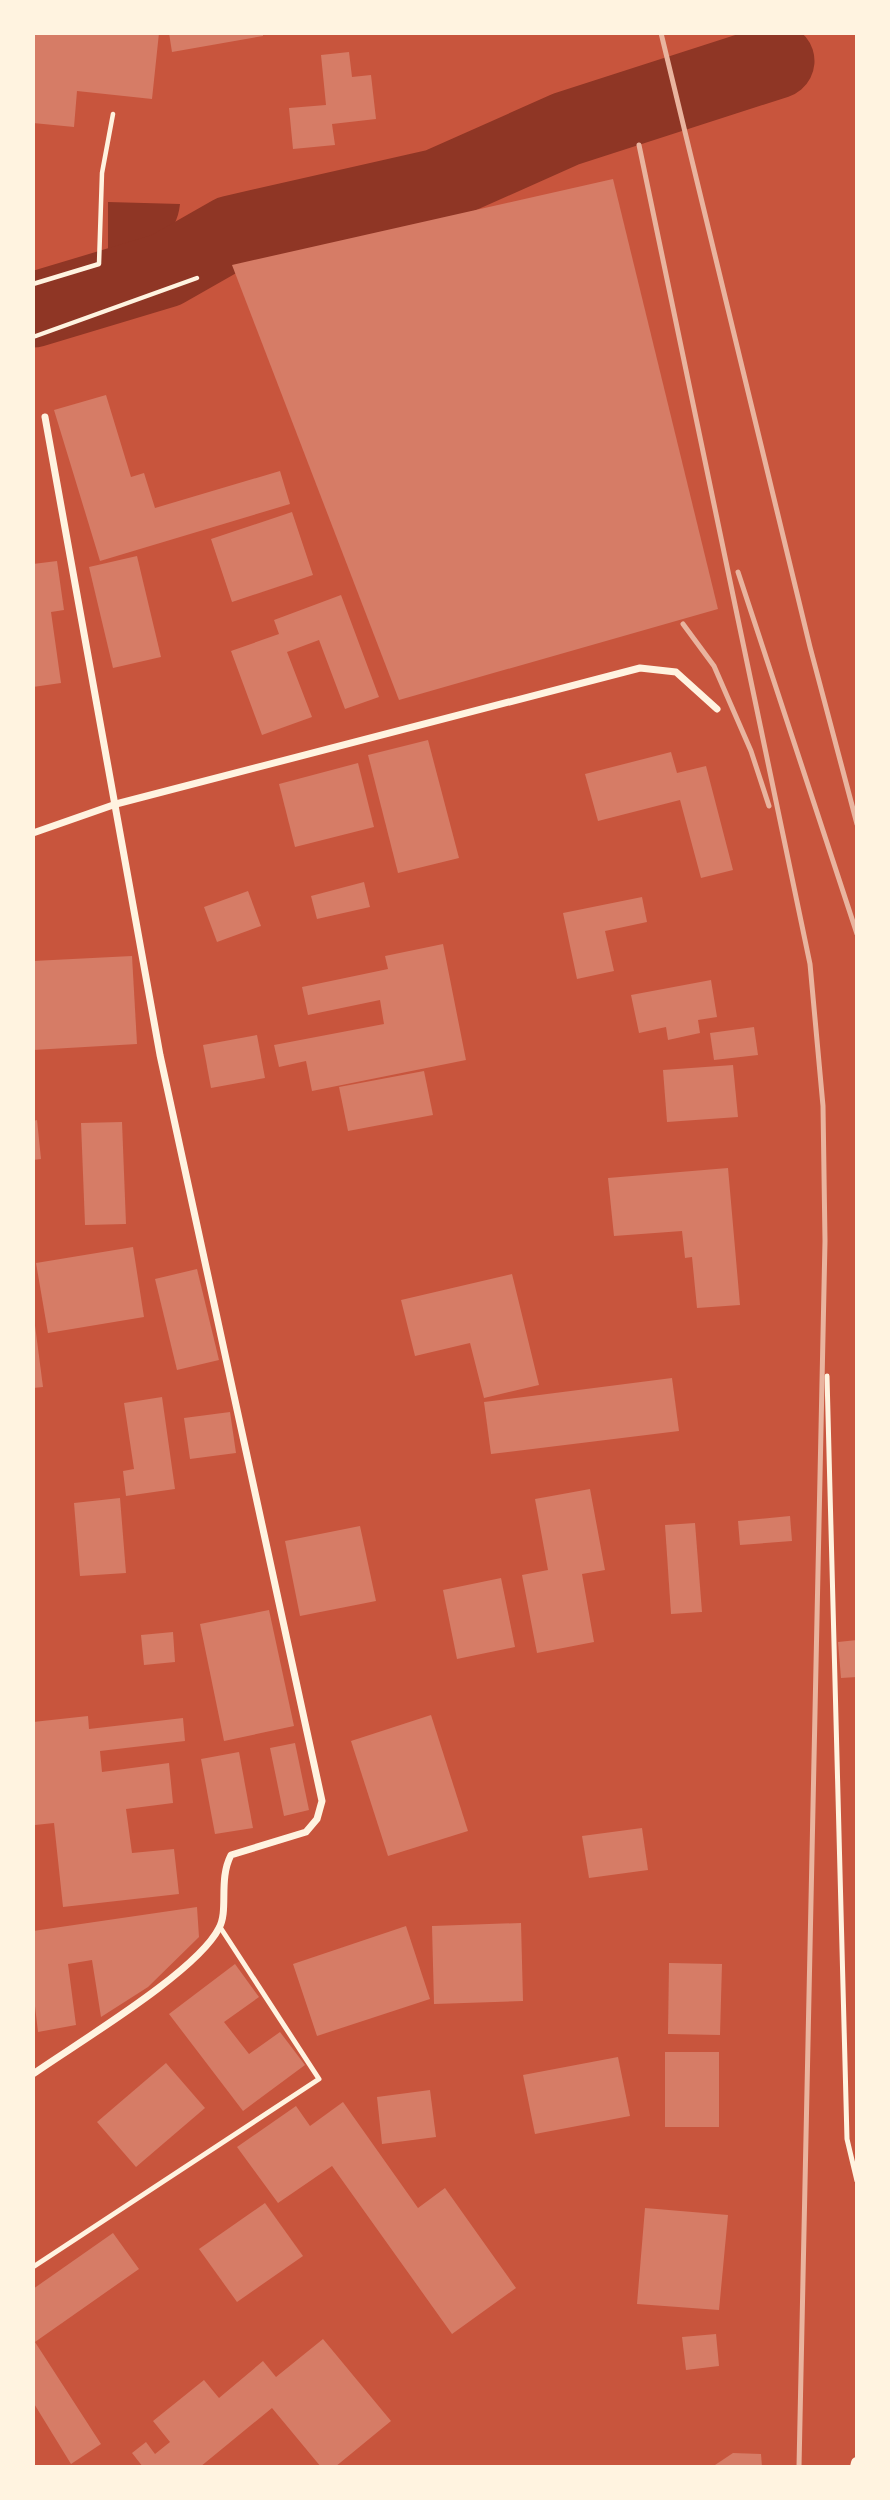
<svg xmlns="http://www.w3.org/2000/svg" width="890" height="2500" viewBox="0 0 890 2500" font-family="'Sofia Sans Condensed',sans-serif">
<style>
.water{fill:#8f3625}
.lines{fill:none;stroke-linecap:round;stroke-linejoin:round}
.stream{stroke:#8f3625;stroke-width:12}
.river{stroke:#8f3625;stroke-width:75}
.building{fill:#d67c66}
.path{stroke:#fff3e0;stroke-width:4.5}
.service{stroke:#fff3e0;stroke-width:5}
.minor{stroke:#fff3e0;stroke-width:7}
.tertiary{stroke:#fff3e0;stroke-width:12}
.rail{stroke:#e9b49f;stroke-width:5}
</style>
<rect width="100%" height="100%" fill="#c8553d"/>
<!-- water -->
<path class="water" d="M108,202l72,2c-4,40 -39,49 -72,58z"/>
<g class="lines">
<!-- stream -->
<polyline class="stream" points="773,33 777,61 803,58"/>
<!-- river -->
<polyline class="river" points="33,310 166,270 231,233 438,186 566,129 777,61"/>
</g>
<!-- building -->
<g class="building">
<polygon points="33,33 159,33 152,99 77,91 74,127 33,123"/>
<polygon points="169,33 263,33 263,36 172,52"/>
<polygon points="349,52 352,77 371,75 376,119 332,124 335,145 293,149 289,108 326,105 321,55"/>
<polygon points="613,179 718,609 399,700 232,265"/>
<polygon points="106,395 131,477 144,473 155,508 280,471 290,504 100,561 54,410"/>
<polygon points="292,512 313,575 232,602 211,539"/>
<polygon points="137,556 161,657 113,668 89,567"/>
<polygon points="57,561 64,610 51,612 61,683 33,687 33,564"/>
<polygon points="341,595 379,697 345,709 319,640 287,652 312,717 262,735 231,651 279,634 274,620"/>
<polygon points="428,740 459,858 398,873 368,755"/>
<polygon points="671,752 677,773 706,766 733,870 701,878 680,800 598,821 585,774"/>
<polygon points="358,763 374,827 295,847 279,784"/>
<polygon points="364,882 370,907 317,919 311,896"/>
<polygon points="248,891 261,926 217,942 204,907"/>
<polygon points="642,897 647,922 605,931 614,971 577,979 563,913"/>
<polygon points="443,944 466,1060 312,1091 306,1061 279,1067 274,1045 384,1024 380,1000 308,1015 302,987 388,969 385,956"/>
<polygon points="132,956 137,1044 33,1050 33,961"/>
<polygon points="711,980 717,1017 698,1020 700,1033 668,1040 666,1027 639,1033 631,995"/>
<polygon points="754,1027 758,1055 714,1060 710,1033"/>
<polygon points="257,1035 265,1078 211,1088 203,1045"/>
<polygon points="733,1065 738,1117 667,1122 663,1070"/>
<polygon points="424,1071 433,1115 348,1131 339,1087"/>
<polygon points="37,1120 41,1159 33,1160 33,1121"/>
<polygon points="122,1122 126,1224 85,1225 81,1123"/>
<polygon points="728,1168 740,1305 697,1308 692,1257 685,1258 682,1231 614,1236 608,1178"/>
<polygon points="133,1247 144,1317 48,1333 36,1263"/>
<polygon points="197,1269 219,1360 177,1370 155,1279"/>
<polygon points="512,1274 539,1385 484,1398 470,1343 415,1356 401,1300"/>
<polygon points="33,1310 43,1387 33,1388"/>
<polygon points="672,1378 679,1431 491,1454 484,1402"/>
<polygon points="162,1397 175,1489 126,1496 123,1471 134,1469 124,1403"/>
<polygon points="230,1412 236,1453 190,1459 184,1418"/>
<polygon points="590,1489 605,1570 582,1574 594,1642 537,1653 522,1575 548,1570 535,1499"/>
<polygon points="120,1498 126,1573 80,1576 74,1503"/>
<polygon points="790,1516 792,1541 740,1545 738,1521"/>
<polygon points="695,1523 702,1612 671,1614 665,1525"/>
<polygon points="360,1526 376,1601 300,1616 285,1541"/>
<polygon points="501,1578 515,1647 457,1659 443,1590"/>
<polygon points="269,1610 294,1726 224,1741 200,1624"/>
<polygon points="173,1632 175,1662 144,1665 141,1635"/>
<polygon points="857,1640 857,1677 841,1678 838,1642"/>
<polygon points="431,1715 468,1831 388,1856 351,1741"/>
<polygon points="88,1716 89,1729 183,1718 185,1741 100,1751 102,1772 169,1763 173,1803 126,1809 132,1853 174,1849 179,1894 63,1907 54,1823 35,1825 33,1722"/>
<polygon points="295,1743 309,1810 284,1816 270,1748"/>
<polygon points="239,1752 253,1828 215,1834 201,1759"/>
<polygon points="642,1828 648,1870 589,1878 582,1836"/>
<polygon points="197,1907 199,1937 148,1987 101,2017 92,1960 68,1964 76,2025 38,2032 33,1989 33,1931"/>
<polygon points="521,1923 523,2001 434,2004 432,1926"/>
<polygon points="406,1926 430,1999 317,2036 293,1964"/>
<polygon points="669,1963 722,1964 720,2035 668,2034"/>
<polygon points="235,1964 259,1997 224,2022 249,2054 280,2032 305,2065 243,2111 169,2014"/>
<rect x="665" y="2052" width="54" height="75"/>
<polygon points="618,2057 630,2116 535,2134 523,2075"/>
<polygon points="166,2063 205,2108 136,2167 97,2122"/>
<polygon points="430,2090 436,2137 382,2144 377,2097"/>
<polygon points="343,2102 418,2208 445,2188 516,2288 452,2334 332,2166 278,2203 237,2147 296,2106 310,2126"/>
<polygon points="265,2203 303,2256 237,2302 199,2249"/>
<polygon points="645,2208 728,2215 719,2310 637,2304"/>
<polygon points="113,2233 139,2269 35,2342 101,2444 71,2464 33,2402 33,2289"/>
<polygon points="716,2334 719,2366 686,2370 682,2337"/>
<polygon points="323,2339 391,2421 335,2467 321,2467 272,2408 200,2467 143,2467 132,2453 146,2442 155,2454 170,2442 153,2421 204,2380 219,2398 263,2361 276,2377"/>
<polygon points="733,2453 761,2454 762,2467 712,2467"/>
</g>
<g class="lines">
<!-- path -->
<g class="path">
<polyline points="33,284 99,264 102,173 113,114"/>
<polyline points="33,337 197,278"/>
</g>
<!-- service -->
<g class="service">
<polyline points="827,1376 847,2139 857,2181"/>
<polyline points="33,2267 319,2079 220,1927"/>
</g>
<!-- minor -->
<g class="minor">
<polyline points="33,833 116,804 640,668 676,672 717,709"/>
<path d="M33,2074c44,-31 164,-102 186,-146 10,-18 -1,-48 12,-73l75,-23 11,-13 5,-18 -162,-746 -115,-638"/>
</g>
<!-- tertiary -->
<polyline class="tertiary" points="856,2467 857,2463"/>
<!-- rail -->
<g class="rail">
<polyline points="661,33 810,647 857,824"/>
<polyline points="639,145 810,964 823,1106 825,1241 799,2467"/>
<polyline points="738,572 857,934"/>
<polyline points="683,624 714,666 751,751 769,806"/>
</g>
</g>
<!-- border -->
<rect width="890" height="2500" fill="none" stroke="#fff3e0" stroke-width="70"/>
</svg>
